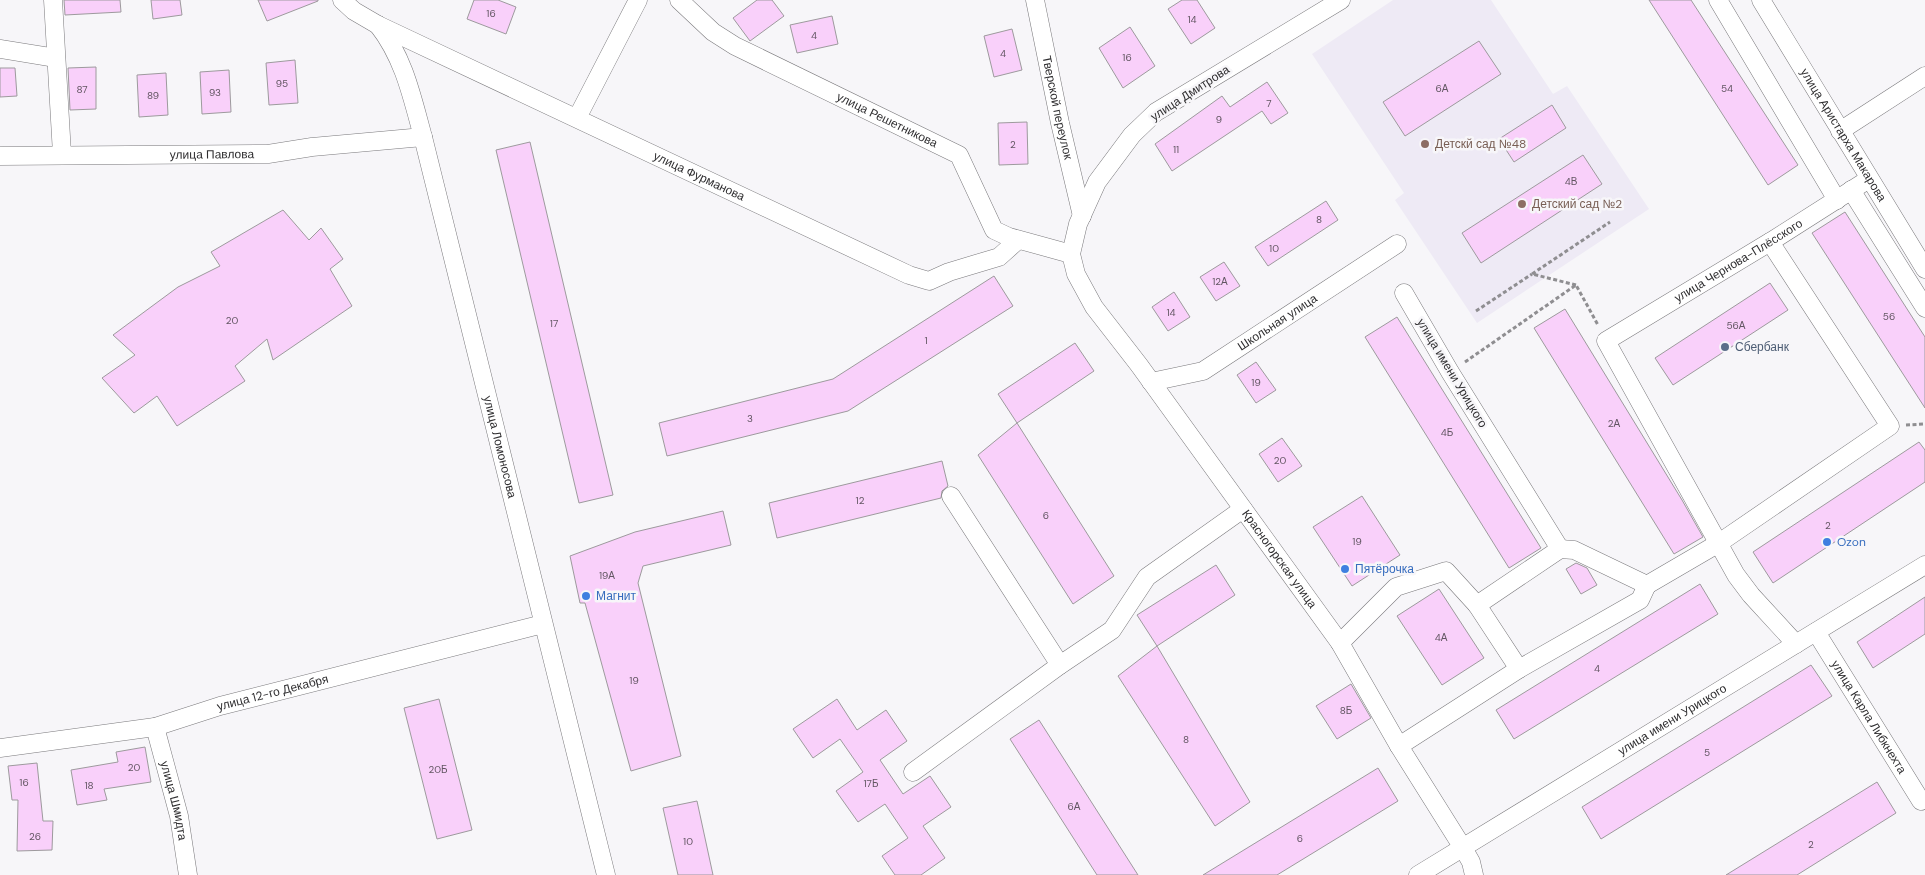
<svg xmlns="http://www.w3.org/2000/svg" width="1925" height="875" viewBox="0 0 1925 875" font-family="'DM Sans',sans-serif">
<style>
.built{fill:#eeeaf5}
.building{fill:#f9d0fa;stroke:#9d9a9d}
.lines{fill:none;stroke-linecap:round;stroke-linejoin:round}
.minor-casing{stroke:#7a797c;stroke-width:19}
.path{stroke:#8f8e91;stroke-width:3;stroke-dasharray:4 2.5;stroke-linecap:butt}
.minor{stroke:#fff;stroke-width:18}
.education-dot{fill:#8d6e63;stroke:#f7f6f9;stroke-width:2}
.service-dot{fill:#5c6f8a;stroke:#f7f6f9;stroke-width:2}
.shop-dot{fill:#3f7fe0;stroke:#f7f6f9;stroke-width:2}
.labels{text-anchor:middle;stroke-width:5;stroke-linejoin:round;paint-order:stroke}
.number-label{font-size:10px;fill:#625662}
.street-label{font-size:12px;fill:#2f2e30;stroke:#f7f6f9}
.education-label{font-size:12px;fill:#785e54;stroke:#f7f6f9;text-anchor:start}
.service-label{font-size:12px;fill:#4e5e75;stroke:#f7f6f9;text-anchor:start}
.shop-label{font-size:12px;fill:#366cbe;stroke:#f7f6f9;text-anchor:start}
</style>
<rect width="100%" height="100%" fill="#f7f6f9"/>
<!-- built -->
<polygon class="built" points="1393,0 1491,0 1553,94 1567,86 1649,209 1477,323 1395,200 1404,193 1312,54"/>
<!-- building -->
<g class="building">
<polygon points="64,0 120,0 121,12 65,15"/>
<polygon points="151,0 180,0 182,15 153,19"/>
<polygon points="258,0 318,0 318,1 267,21"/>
<polygon points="474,0 498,0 516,7 506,34 467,19"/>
<polygon points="757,0 772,0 784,16 750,41 733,18"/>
<polygon points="1182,0 1197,0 1215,28 1191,44 1168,9"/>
<polygon points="1649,0 1691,0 1798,165 1768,185"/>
<polygon points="832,16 838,44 797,53 790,25"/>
<polygon points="1130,27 1155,66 1123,88 1099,48"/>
<polygon points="1012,29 1022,70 994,77 984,36"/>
<polygon points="1479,41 1501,74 1405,136 1383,102"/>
<polygon points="295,60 298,103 269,105 266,63"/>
<polygon points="96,67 96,109 70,110 68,68"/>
<polygon points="0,68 15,68 17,96 0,97"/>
<polygon points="229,70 231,112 202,114 200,72"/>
<polygon points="166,73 168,115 139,117 137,75"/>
<polygon points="1267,82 1288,113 1271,124 1262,111 1172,171 1155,144 1222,96 1230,107"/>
<polygon points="1552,105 1566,128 1514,162 1499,139"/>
<polygon points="1027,122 1028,164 999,165 998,123"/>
<polygon points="530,142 613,495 579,503 496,150"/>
<polygon points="1583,155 1602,184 1481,263 1462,233"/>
<polygon points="1326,201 1338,220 1268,266 1255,247"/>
<polygon points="283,210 309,240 321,228 343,259 330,269 352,306 273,360 267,339 235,366 245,381 177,426 157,396 134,413 102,378 135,355 113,335 178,287 220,266 211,252"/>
<polygon points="1845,212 1925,337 1925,408 1812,233"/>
<polygon points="1224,262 1240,286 1216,301 1200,277"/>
<polygon points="994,276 1013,306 848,411 667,456 659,423 833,379"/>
<polygon points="1770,283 1788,310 1673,385 1655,358"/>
<polygon points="1174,292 1190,317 1168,331 1152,307"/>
<polygon points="1565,309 1682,500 1703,537 1674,554 1534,328"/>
<polygon points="1397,317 1541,548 1509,568 1365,337"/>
<polygon points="1075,343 1094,371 1017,423 998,394"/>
<polygon points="1256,362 1276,390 1256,403 1237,375"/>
<polygon points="1017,423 1114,576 1073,604 978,455"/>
<polygon points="1282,438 1302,466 1278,482 1259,454"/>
<polygon points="1919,442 1925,450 1925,482 1773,583 1753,552"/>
<polygon points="942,461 948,486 942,491 941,498 777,538 769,503"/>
<polygon points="1362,496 1400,555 1352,586 1313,527"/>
<polygon points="723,511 731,545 643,566 638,583 681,756 631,771 585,603 580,603 570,556 635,532"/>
<polygon points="1576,563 1587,568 1597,585 1581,594 1566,569"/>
<polygon points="1216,565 1235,595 1157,646 1137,615"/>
<polygon points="1700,584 1718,614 1514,739 1496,710"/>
<polygon points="1439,589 1484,658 1442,685 1397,616"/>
<polygon points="1925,597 1925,634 1873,668 1857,642"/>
<polygon points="1157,646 1250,802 1215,826 1118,676"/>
<polygon points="1811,665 1832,696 1601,839 1582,807"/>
<polygon points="1351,684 1371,718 1337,739 1316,706"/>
<polygon points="439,699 472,830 437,839 404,708"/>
<polygon points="837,699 857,730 886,710 907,741 880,760 903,794 930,776 951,807 923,826 945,858 921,875 895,875 882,856 908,838 885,804 858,822 836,791 863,772 840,739 813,758 793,729"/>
<polygon points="1039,720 1138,875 1097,875 1010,739"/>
<polygon points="145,747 151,782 104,789 107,800 77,805 71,770 118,762 116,752"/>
<polygon points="37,763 43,821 53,821 52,850 17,851 18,800 12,800 8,766"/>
<polygon points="1378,768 1398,801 1277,875 1203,875"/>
<polygon points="1877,782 1896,813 1797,875 1726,875"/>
<polygon points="697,801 713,875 678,875 663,808"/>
</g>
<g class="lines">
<defs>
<g id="minor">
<polyline points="53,0 62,154"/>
<path id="s1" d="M342,0l12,11 24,14 531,250 20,6 20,-9 50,-15 19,-17"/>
<path id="s2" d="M679,0l34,32 22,14 224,109 35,75 15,7 62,17"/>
<path id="s3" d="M1035,0l25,123 22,93"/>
<path id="s4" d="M1341,0l-185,112 -24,23 -35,47 -19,42 -7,30 5,20 18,33 45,58 201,278 59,103 64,102 8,14 3,13"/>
<polyline points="1718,0 1837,200"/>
<path id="s5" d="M1761,0l164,269"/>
<path id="s6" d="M378,25c26,33 34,72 45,112l183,738"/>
<polyline points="0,49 56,58"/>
<polyline points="577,118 638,0"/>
<polyline points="1840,131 1925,76"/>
<path id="s7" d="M0,156l268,-2 44,-7 111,-10"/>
<polyline points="1851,190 1925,308"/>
<path id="s8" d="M1151,382l52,-11 194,-127"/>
<polyline points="951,496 1060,665"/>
<polyline points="1560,549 1574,550 1647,585 1719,543 1890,426 1770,242"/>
<polyline points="1477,605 1519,669"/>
<path id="s9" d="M1816,632l105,169"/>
<polyline points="1340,643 1396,587 1446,571 1477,605 1560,549 1450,372 1404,293"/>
<path id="s10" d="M1796,644l-45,-49 -15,-20 -130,-234 164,-99 99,-63"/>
<path id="s11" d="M155,727l24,89 9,59"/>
<polyline points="1399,746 1519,669 1640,600 1647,585"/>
<path id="s12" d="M0,748l155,-21 65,-21 323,-82"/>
<polyline points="913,772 1060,665 1112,630 1147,577 1243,509"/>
<path id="s13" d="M1418,875l507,-310"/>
</g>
</defs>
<!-- minor casing -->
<use href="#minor" class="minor-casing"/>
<!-- path -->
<g class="path">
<polyline points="1576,285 1532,274 1610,222"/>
<polyline points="1476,311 1532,274"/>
<polyline points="1465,362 1576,285 1598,325"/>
<polyline points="1906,425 1925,424"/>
</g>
<!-- minor -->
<use href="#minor" class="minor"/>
</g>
<!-- markers -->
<g class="education-dot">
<circle cx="1425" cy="144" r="5"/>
<circle cx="1522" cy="204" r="5"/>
</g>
<circle class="service-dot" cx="1725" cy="347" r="5"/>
<g class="shop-dot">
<circle cx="1827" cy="542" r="5"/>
<circle cx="1345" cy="569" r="5"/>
<circle cx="586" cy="596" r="5"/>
</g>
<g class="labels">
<!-- number labels -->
<g class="number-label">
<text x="491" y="17">16</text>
<text x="1192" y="23">14</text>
<text x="814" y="39">4</text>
<text x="1003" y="57">4</text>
<text x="1127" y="61">16</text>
<text x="282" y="87">95</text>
<text x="1442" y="92">6А</text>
<text x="1727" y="92">54</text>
<text x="82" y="93">87</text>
<text x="215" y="96">93</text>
<text x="153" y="99">89</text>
<text x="1269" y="107">7</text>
<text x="1219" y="123">9</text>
<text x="1013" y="148">2</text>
<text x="1176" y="153">11</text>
<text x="1571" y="185">4В</text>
<text x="1319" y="223">8</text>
<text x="1274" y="252">10</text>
<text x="1220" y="285">12А</text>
<text x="1171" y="316">14</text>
<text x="1889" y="320">56</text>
<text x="232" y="324">20</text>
<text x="554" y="327">17</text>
<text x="1736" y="329">56А</text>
<text x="926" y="344">1</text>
<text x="1256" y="386">19</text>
<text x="750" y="422">3</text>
<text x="1614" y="427">2А</text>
<text x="1447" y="436">4Б</text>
<text x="1280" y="464">20</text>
<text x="860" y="504">12</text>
<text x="1046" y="519">6</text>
<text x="1828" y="529">2</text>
<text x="1357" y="545">19</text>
<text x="607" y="579">19А</text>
<text x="1441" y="641">4А</text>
<text x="1597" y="672">4</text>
<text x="634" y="684">19</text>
<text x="1346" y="714">8Б</text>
<text x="1186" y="743">8</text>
<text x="1707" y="756">5</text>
<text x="134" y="771">20</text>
<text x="438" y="773">20Б</text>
<text x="24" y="786">16</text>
<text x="871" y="787">17Б</text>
<text x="89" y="789">18</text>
<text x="1074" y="810">6А</text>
<text x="35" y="840">26</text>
<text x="1300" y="842">6</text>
<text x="688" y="845">10</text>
<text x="1811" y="848">2</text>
</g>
<!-- street labels -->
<g class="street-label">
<text transform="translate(1190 93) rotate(-33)" y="4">улица Дмитрова</text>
<text dy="4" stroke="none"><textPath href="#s3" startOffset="110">Тверской переулок</textPath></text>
<text dy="4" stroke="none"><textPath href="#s2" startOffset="242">улица Решетникова</textPath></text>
<text dy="4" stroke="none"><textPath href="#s5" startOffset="158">улица Аристарха Макарова</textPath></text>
<text dy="4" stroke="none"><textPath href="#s7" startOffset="212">улица Павлова</textPath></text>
<text dy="4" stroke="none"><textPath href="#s1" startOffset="399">улица Фурманова</textPath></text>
<text dy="4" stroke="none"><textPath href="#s10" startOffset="514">улица Чернова-Плёсского</textPath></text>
<text dy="4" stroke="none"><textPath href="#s8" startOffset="142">Школьная улица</textPath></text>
<text transform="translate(1452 373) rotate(59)" y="4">улица имени Урицкого</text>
<text dy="4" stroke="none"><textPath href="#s6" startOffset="441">улица Ломоносова</textPath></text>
<text dy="4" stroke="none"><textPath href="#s4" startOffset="756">Красногорская улица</textPath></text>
<text dy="4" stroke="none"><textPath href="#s12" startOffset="279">улица 12-го Декабря</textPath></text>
<text dy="4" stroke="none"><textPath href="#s9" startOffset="100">улица Карла Либкнехта</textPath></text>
<text dy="4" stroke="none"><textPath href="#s13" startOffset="298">улица имени Урицкого</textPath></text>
<text dy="4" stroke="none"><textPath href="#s11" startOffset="76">улица Шмидта</textPath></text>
</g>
<!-- education labels -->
<g class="education-label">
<text x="1435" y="148">Детскй сад №48</text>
<text x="1532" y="208">Детский сад №2</text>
</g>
<!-- service labels -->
<g class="service-label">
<text x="1735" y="351">Сбербанк</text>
</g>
<!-- shop labels -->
<g class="shop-label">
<text x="1837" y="546">Ozon</text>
<text x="1355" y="573">Пятёрочка</text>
<text x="596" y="600">Магнит</text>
</g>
</g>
</svg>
